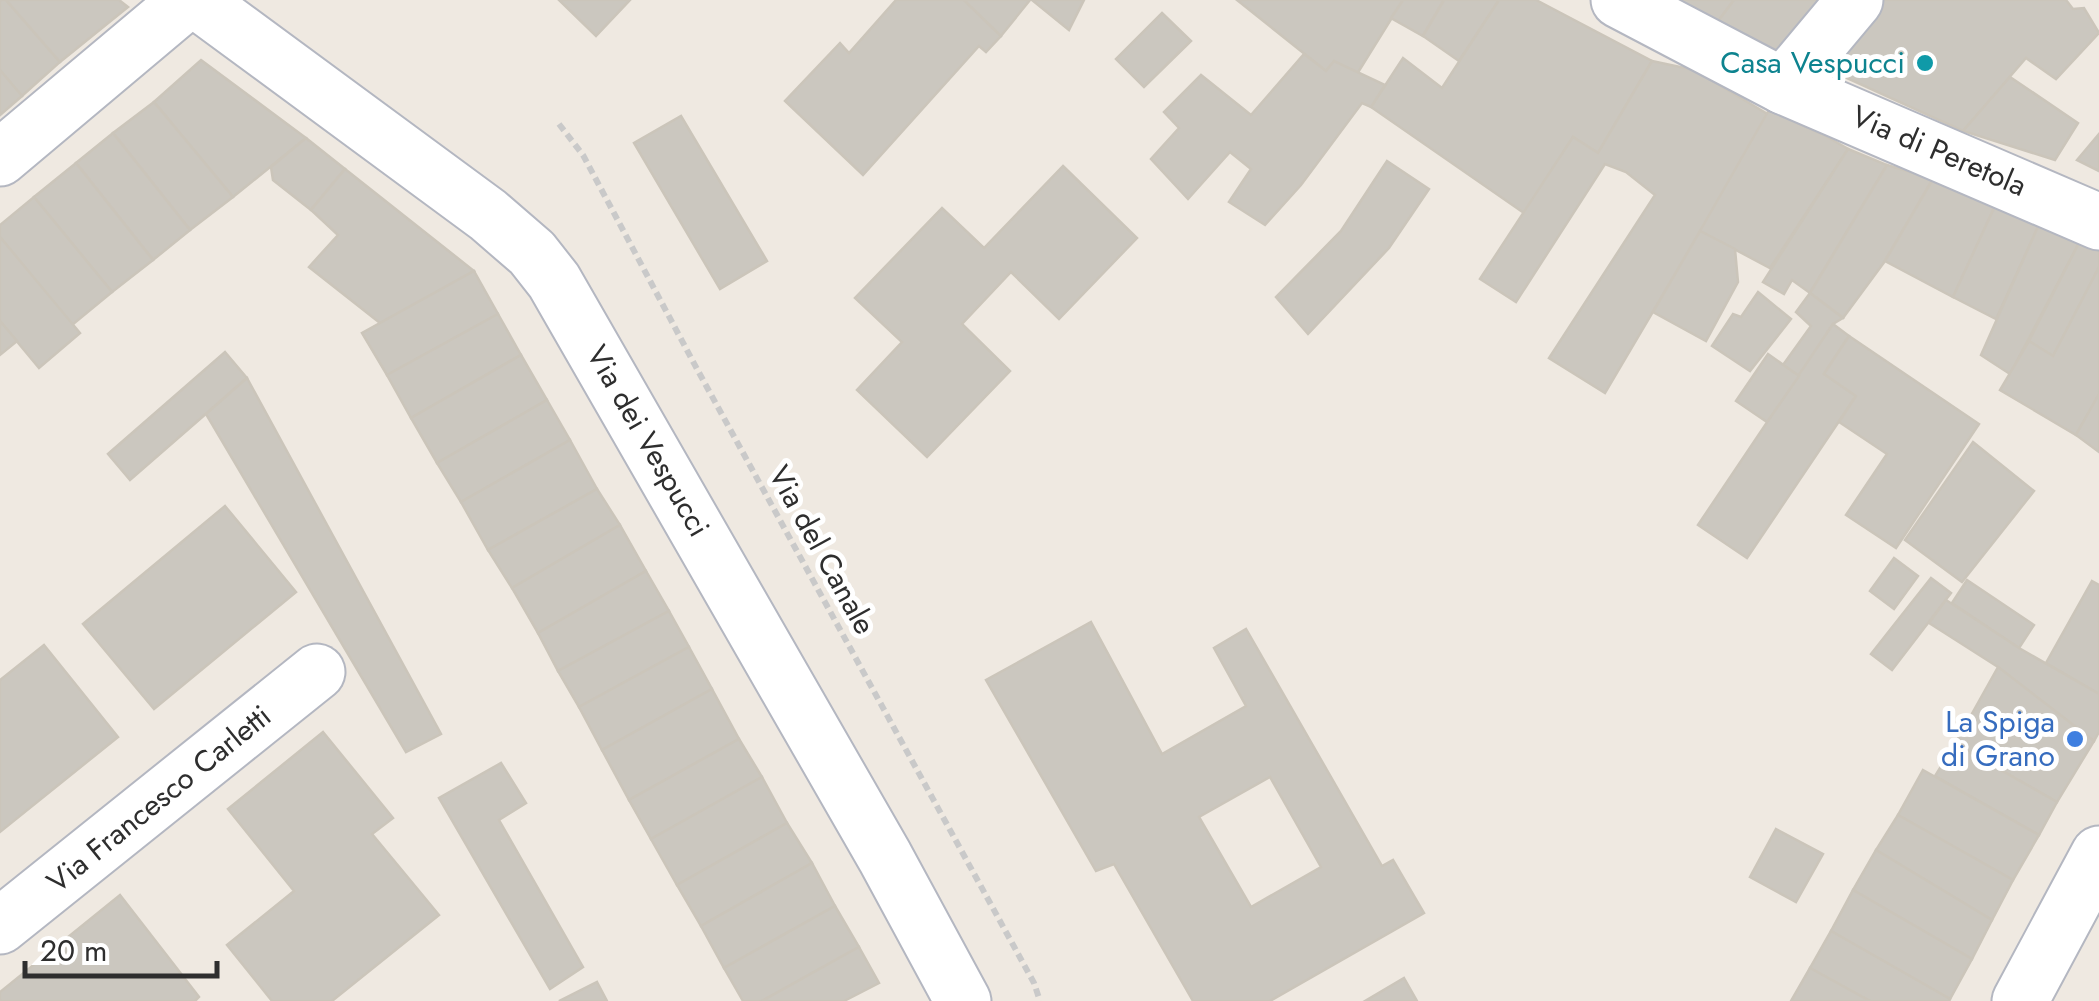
<svg xmlns="http://www.w3.org/2000/svg" width="2099" height="1001" viewBox="0 0 2099 1001" font-family="Jost,sans-serif">
<style>
.building{fill:#cbc7bf;stroke:#cbc5ba;stroke-width:2.5;fill-rule:evenodd}
.lines{fill:none;stroke-linecap:round;stroke-linejoin:round}
.minor-casing{stroke:#b4b7c1;stroke-width:59}
.tertiary-casing{stroke:#b4b7c1;stroke-width:59}
.path{stroke:#c9c9c9;stroke-width:6;stroke-dasharray:8 5;stroke-linecap:butt}
.minor{stroke:#fff;stroke-width:55}
.tertiary{stroke:#fff;stroke-width:55}
.culture-dot{fill:#0f9aa8;stroke:#fff;stroke-width:4}
.shop-dot{fill:#3f7fe0;stroke:#fff;stroke-width:4}
.labels{text-anchor:middle;stroke-width:10;stroke-linejoin:round;paint-order:stroke}
.culture-label{font-size:30px;fill:#0d838f;stroke:#fff;text-anchor:end}
.street-label{font-size:30px;fill:#2e2e2e;stroke:#fff}
.shop-label{font-size:30px;fill:#366cbe;stroke:#fff;text-anchor:end}
</style>
<rect width="100%" height="100%" fill="#efe9e1"/>
<!-- building -->
<g class="building">
<polygon points="0,0 6,0 60,62 22,96 0,70"/>
<polygon points="6,0 119,0 128,7 60,62"/>
<polygon points="559,0 630,0 596,36"/>
<polygon points="896,0 964,0 1001,36 986,52 979,46 863,175 785,101 840,43 849,53"/>
<polygon points="964,0 1030,0 1001,36"/>
<polygon points="1032,0 1084,0 1069,30"/>
<polygon points="1237,0 1403,0 1357,74 1334,61 1326,71"/>
<polygon points="1403,0 1444,0 1423,36 1391,18"/>
<polygon points="1444,0 1499,0 1459,61 1423,36"/>
<polygon points="1499,0 1536,0 1652,61 1598,153 1573,137 1524,213 1371,107 1403,58 1442,88"/>
<polygon points="1676,0 1734,0 1713,28"/>
<polygon points="1734,0 1835,0 1783,66 1713,28"/>
<polygon points="1874,0 2066,0 2073,9 2084,8 2099,33 2056,79 2026,58 1963,131 1827,69"/>
<polygon points="1162,13 1191,41 1144,87 1116,59"/>
<polygon points="1304,54 1326,71 1334,61 1385,85 1371,107 1362,103 1301,185 1265,225 1229,202 1251,169 1230,152 1188,199 1151,159 1179,128 1164,112 1201,75 1251,115"/>
<polygon points="201,60 306,138 233,197 154,102"/>
<polygon points="1652,61 1694,70 1769,115 1605,393 1549,358 1655,195 1626,172 1605,164 1516,302 1480,279 1573,137 1598,153"/>
<polygon points="0,70 22,96 0,115"/>
<polygon points="2010,77 2078,123 2055,160 1963,131"/>
<polygon points="154,102 233,197 190,230 113,133"/>
<polygon points="1769,110 1824,135 1848,149 1770,268 1700,231"/>
<polygon points="681,116 767,261 720,289 634,143"/>
<polygon points="113,133 190,230 153,260 76,163"/>
<polygon points="2099,134 2099,171 2077,160"/>
<polygon points="306,138 345,169 311,210 273,180 271,167"/>
<polygon points="1848,149 1887,165 1810,293 1792,280 1784,294 1763,282"/>
<polygon points="1387,161 1429,189 1389,248 1308,334 1276,297 1341,231"/>
<polygon points="76,163 153,260 112,292 34,197"/>
<polygon points="1887,165 1933,179 1885,261 1843,318 1810,293"/>
<polygon points="1063,166 1137,238 1059,319 1011,272 962,324 1010,371 927,457 857,390 902,342 855,298 942,208 984,248"/>
<polygon points="345,169 474,271 380,323 309,267 338,235 311,210"/>
<polygon points="1933,179 1996,204 1953,297 1885,261"/>
<polygon points="34,197 112,292 72,325 0,237 0,225"/>
<polygon points="1996,204 2041,220 1996,319 1953,297"/>
<polygon points="2041,220 2082,237 2010,374 1981,355"/>
<polygon points="1700,231 1735,249 1738,282 1706,341 1653,312"/>
<polygon points="0,237 80,333 39,368 0,321"/>
<polygon points="2082,237 2099,247 2099,267 2053,356 2029,341"/>
<polygon points="2099,267 2099,394 2076,435 2000,390 2029,341 2053,356"/>
<polygon points="474,271 498,314 387,375 362,333"/>
<polygon points="1758,292 1791,319 1750,371 1712,346 1733,314 1741,317"/>
<polygon points="1810,293 1843,318 1833,324 1799,376 1783,365 1811,326 1796,312"/>
<polygon points="498,314 521,355 411,418 387,375"/>
<polygon points="0,321 17,341 0,355"/>
<polygon points="1833,324 1849,336 1824,374 1856,396 1747,558 1698,525"/>
<polygon points="1849,336 1979,424 1896,548 1846,515 1887,454 1839,422 1856,396 1824,374"/>
<polygon points="225,352 247,378 130,480 108,454"/>
<polygon points="1768,354 1799,376 1767,422 1736,401"/>
<polygon points="521,355 547,400 437,463 411,418"/>
<polygon points="247,378 441,734 406,752 206,414"/>
<polygon points="2099,394 2099,452 2076,435"/>
<polygon points="547,400 570,440 461,502 437,463"/>
<polygon points="570,440 597,489 488,550 461,502"/>
<polygon points="1973,442 2034,491 1962,582 1905,540"/>
<polygon points="597,489 620,525 512,588 488,550"/>
<polygon points="225,506 296,592 154,709 83,624"/>
<polygon points="620,525 646,571 538,633 512,588"/>
<polygon points="1894,558 1918,576 1894,609 1870,591"/>
<polygon points="646,571 669,611 558,671 538,633"/>
<polygon points="1931,578 1951,593 1892,670 1871,654"/>
<polygon points="1967,580 2034,625 2019,648 1952,603"/>
<polygon points="2092,581 2099,585 2099,694 2046,663"/>
<polygon points="1946,600 2019,648 2099,694 2099,732 2094,741 1998,667 1929,623"/>
<polygon points="669,611 689,647 579,707 558,671"/>
<path d="M1091,622l71,132 84,-48 -32,-58 32,-19 136,237 11,-6 31,53 -154,88h-77l-79,-137 -18,7 -110,-191zM1270,777l51,90 -70,40 -52,-90z"/>
<polygon points="44,645 118,737 0,832 0,680"/>
<polygon points="689,647 712,689 602,750 579,707"/>
<polygon points="1998,667 2094,741 2057,802 1955,744"/>
<polygon points="712,689 739,739 629,800 602,750"/>
<polygon points="323,732 393,818 372,834 439,915 332,1001 272,1001 227,945 294,891 228,809"/>
<polygon points="739,739 762,777 651,839 629,800"/>
<polygon points="1955,744 2057,802 2039,835 1935,776"/>
<polygon points="501,763 526,803 499,820 583,967 550,989 439,798"/>
<polygon points="1923,770 2039,835 2013,880 1898,815"/>
<polygon points="762,777 787,823 677,885 651,839"/>
<polygon points="1898,815 2013,880 1992,920 1876,850"/>
<polygon points="787,823 812,863 701,926 677,885"/>
<polygon points="1776,829 1823,854 1796,902 1750,877"/>
<polygon points="1876,850 1992,920 1972,959 1853,890"/>
<polygon points="812,863 835,906 724,968 701,926"/>
<polygon points="1853,890 1972,959 1950,999 1831,931"/>
<polygon points="120,895 199,997 195,1001 0,1001 0,992"/>
<polygon points="835,906 859,947 762,1001 743,1001 724,968"/>
<polygon points="1831,931 1950,999 1949,1001 1870,1001 1810,968"/>
<polygon points="859,947 879,983 844,1001 762,1001"/>
<polygon points="1810,968 1870,1001 1791,1001"/>
<polygon points="1404,978 1417,1001 1365,1001"/>
<polygon points="597,982 607,1001 559,1001"/>
</g>
<g class="lines">
<defs>
<g id="minor">
<polyline points="196,0 488,215 532,253 554,281 885,857 963,1001"/>
<polyline points="1619,0 1783,86 2099,222"/>
<polyline points="1783,86 1855,0"/>
<polyline points="0,158 188,0"/>
<polyline points="0,926 317,672"/>
</g>
<polyline id="tertiary" points="2020,1001 2099,854"/>
</defs>
<!-- minor casing -->
<use href="#minor" class="minor-casing"/>
<!-- tertiary casing -->
<use href="#tertiary" class="tertiary-casing"/>
<!-- path -->
<polyline class="path" points="559,124 583,155 697,369 1034,983 1040,1001"/>
<!-- minor -->
<use href="#minor" class="minor"/>
<!-- tertiary -->
<use href="#tertiary" class="tertiary"/>
</g>
<!-- markers -->
<circle class="culture-dot" cx="1925" cy="63" r="10"/>
<circle class="shop-dot" cx="2075" cy="739" r="10"/>
<g class="labels">
<!-- culture labels -->
<g class="culture-label">
<text x="1905" y="73">Casa Vespucci</text>
</g>
<!-- street labels -->
<g class="street-label">
<text transform="translate(1939 151) rotate(23)" y="10">Via di Peretola</text>
<text transform="translate(648 441) rotate(60)" y="10">Via dei Vespucci</text>
<text transform="translate(822 550) rotate(61)" y="10">Via del Canale</text>
<text transform="translate(159 799) rotate(-39)" y="10">Via Francesco Carletti</text>
</g>
<!-- shop labels -->
<g class="shop-label">
<text x="2055" y="732">La Spiga<tspan x="2055" dy="34">di Grano</tspan></text>
</g>
</g>
<!-- scale -->
<path d="M25 961v15h192v-15" fill="none" stroke="#2e2e2e" stroke-width="5"/>
<text x="40" y="961" font-size="30" fill="#2e2e2e" stroke="#ffffff" stroke-width="8" paint-order="stroke">20 m</text>
</svg>
